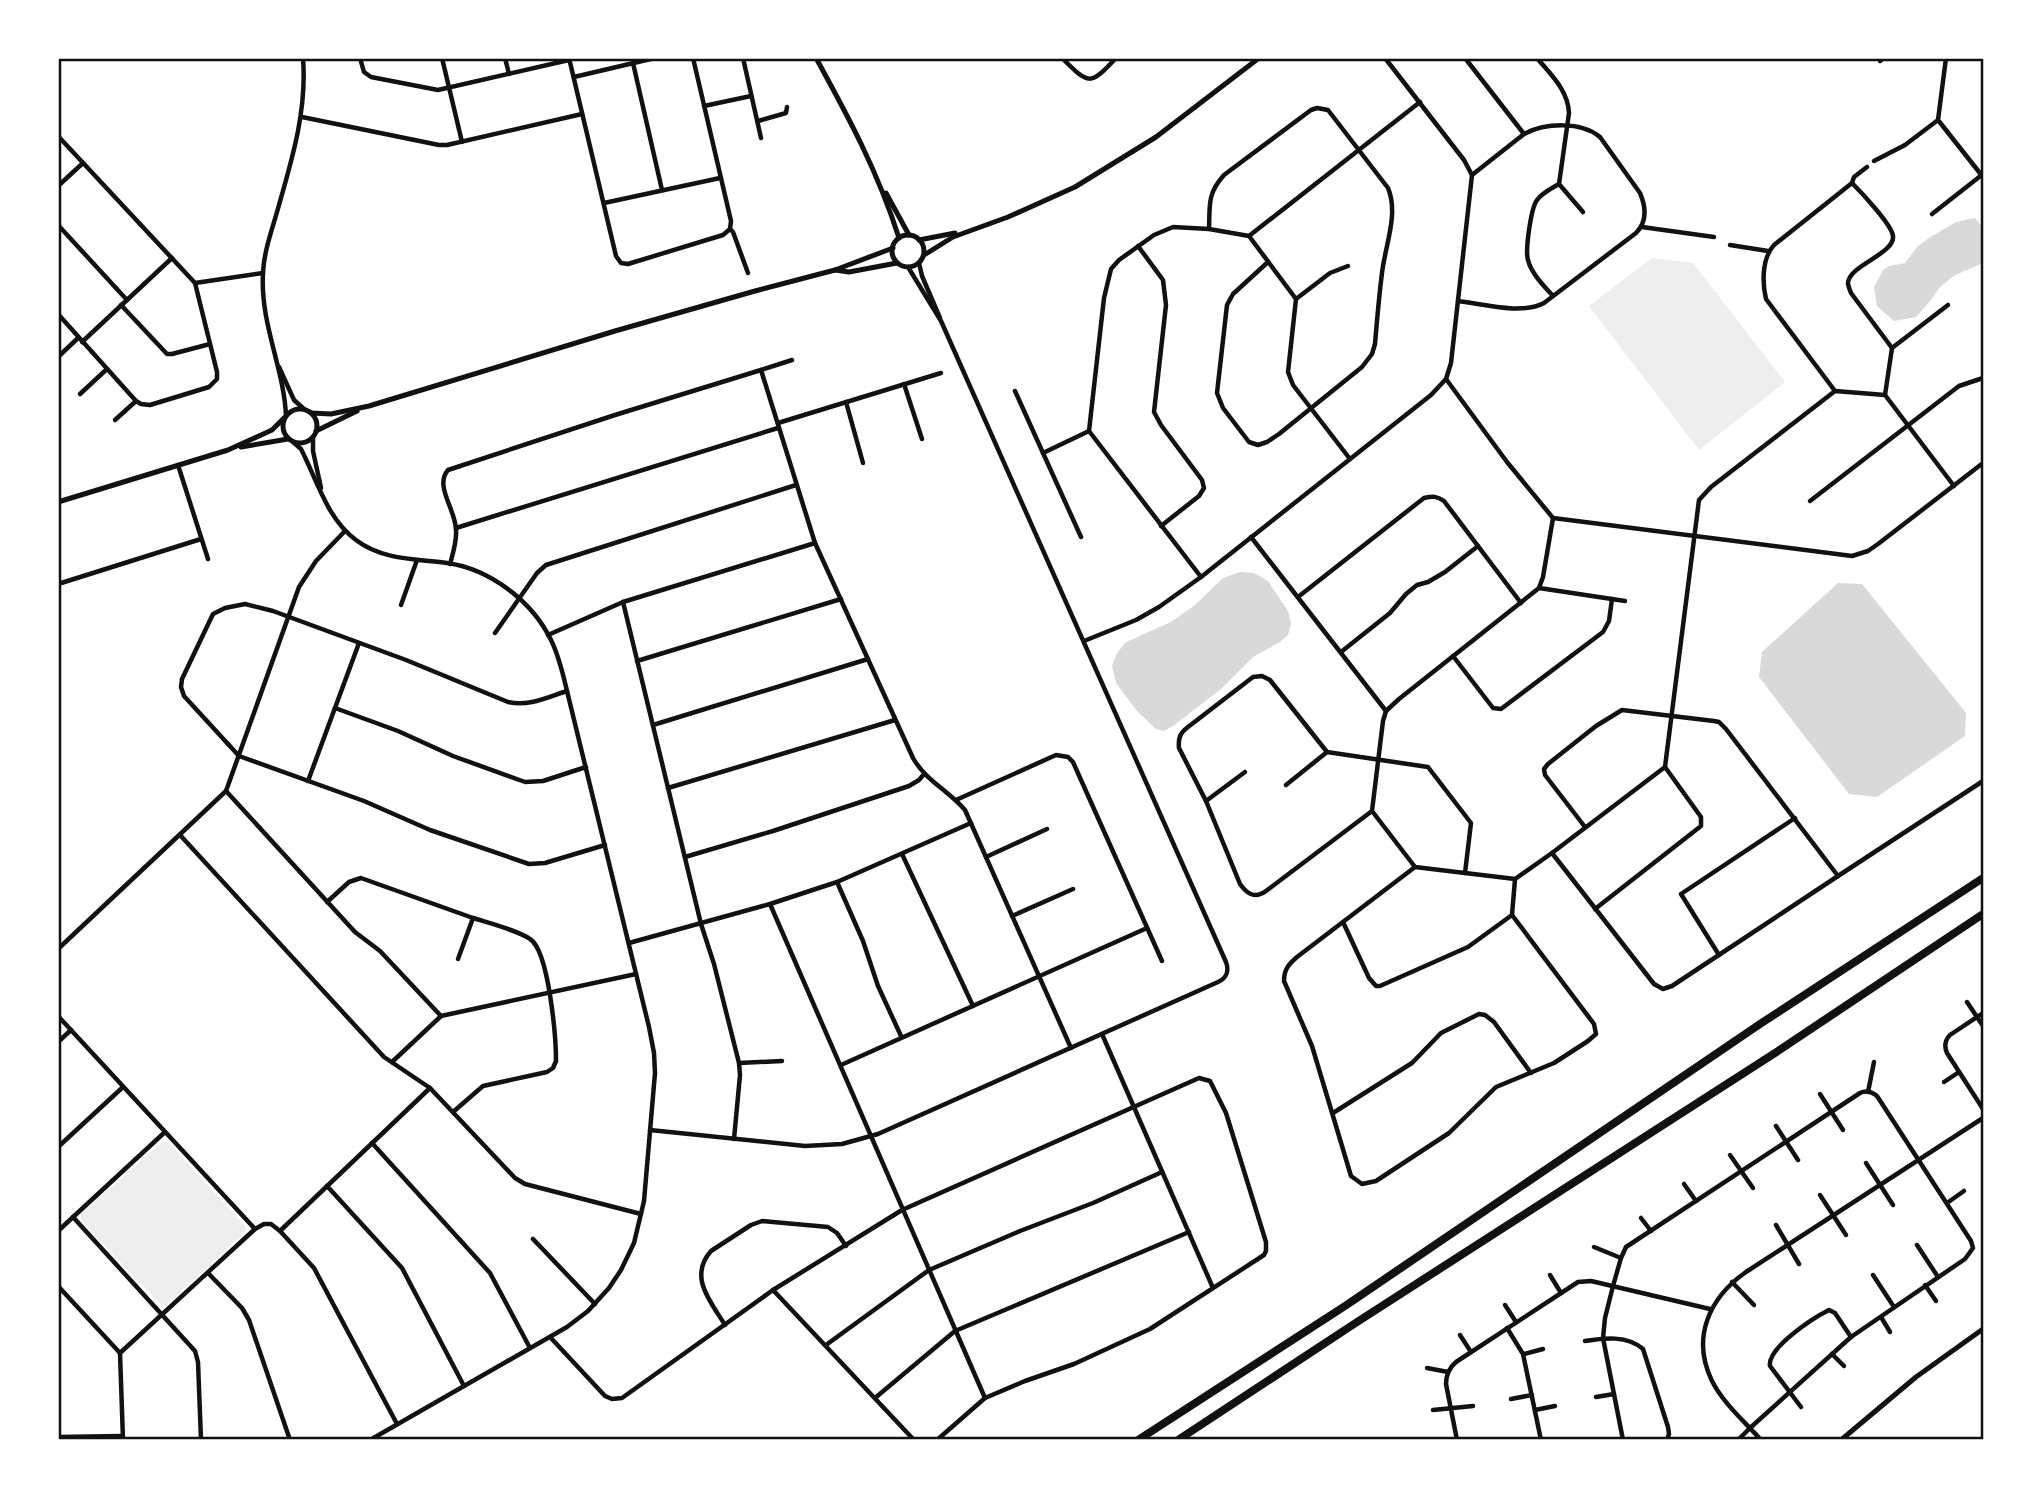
<svg xmlns="http://www.w3.org/2000/svg" width="2041" height="1498" viewBox="0 0 2041 1498" font-family="'Crimson Pro',serif">
<style>
.green{fill:#eee}
.water{fill:#d9d9d9}
.lines{fill:none;stroke-linecap:round;stroke-linejoin:round}
.minor{stroke:#111;stroke-width:4.5}
.tertiary{stroke:#111;stroke-width:5}
.motorway{stroke:#111;stroke-width:8}
.neatline{fill:none;stroke:#111;stroke-width:2.5}
</style>
<rect width="100%" height="100%" fill="#fff"/>
<!-- green -->
<g class="green">
<polygon points="1652,258 1693,263 1785,382 1699,450 1589,306"/>
<polygon points="162,1142 168,1142 246,1227 245,1232 167,1304 161,1305 81,1221 81,1214"/>
</g>
<!-- water -->
<g class="water">
<polygon points="1975,218 1983,228 1983,263 1955,275 1940,287 1931,300 1916,317 1894,321 1877,306 1874,287 1883,270 1889,266 1905,263 1918,246 1929,238 1956,222"/>
<polygon points="1240,572 1254,573 1268,581 1288,611 1291,623 1288,635 1280,642 1253,657 1221,689 1173,726 1164,731 1156,729 1137,711 1116,683 1112,666 1117,653 1126,642 1171,622 1195,605 1223,578"/>
<polygon points="1838,583 1862,584 1966,713 1965,736 1877,797 1849,794 1759,677 1762,652"/>
</g>
<g class="lines">
<!-- minor -->
<g class="minor">
<polyline points="360,58 364,72 371,77 438,90 569,60"/>
<polyline points="442,58 462,142"/>
<polyline points="505,58 509,74"/>
<polyline points="569,58 616,256 621,263 628,264 723,235 730,229 731,221 693,58"/>
<polyline points="743,58 761,138"/>
<polyline points="874,58 880,58"/>
<path d="M1062,58c27,27 28,28 54,0"/>
<polyline points="1385,58 1464,160 1472,175 1451,363 1446,379 1507,462 1553,518 1852,556 1868,551 1878,544 1983,463"/>
<polyline points="1465,58 1524,134"/>
<path d="M1537,58c14,17 31,32 32,55l-10,71 24,28"/>
<polyline points="1946,58 1938,120 1983,177"/>
<polyline points="1880,61 1884,58"/>
<polyline points="633,63 662,190"/>
<polyline points="574,77 655,58"/>
<polyline points="704,106 751,96"/>
<polyline points="302,117 439,145 447,145 582,114"/>
<polyline points="758,121 786,113 787,107"/>
<polyline points="58,136 195,283 263,273"/>
<polyline points="1874,161 1905,145 1938,120"/>
<path d="M1852,183c9,9 40,42 41,53 2,18 -44,29 -45,47 0,3 2,7 3,10l41,55 -7,47"/>
<polyline points="58,186 83,163"/>
<polyline points="604,203 720,178"/>
<polyline points="1932,214 1983,174"/>
<polyline points="58,225 127,300"/>
<polyline points="1642,227 1714,237"/>
<polyline points="730,229 733,232 748,273"/>
<path d="M1209,229c1,-24 -2,-35 15,-54l87,-65 6,-2 11,2 60,78c11,26 -3,58 -6,85 -3,23 -5,47 -7,71l-3,10 -10,13 -83,67 -12,8 -9,3 -9,-3 -26,-34 -6,-15 10,-88 6,-11 35,-32"/>
<polyline points="1249,236 1420,102"/>
<polyline points="1730,245 1768,251"/>
<polyline points="1138,246 1163,280 1166,305 1154,412 1161,425 1202,480 1204,488 1199,496 1161,526"/>
<polyline points="919,263 922,276 940,318"/>
<path d="M1553,296c-9,-10 -22,-23 -25,-36 -3,-10 3,-52 9,-60 5,-7 15,-12 22,-16"/>
<polyline points="1296,299 1330,273 1348,266"/>
<path d="M1458,301c25,3 64,14 86,2l92,-70c11,-11 10,-26 4,-40l-40,-56c-19,-16 -55,-14 -76,-3l-52,41"/>
<polyline points="121,305 167,354 172,354 210,344"/>
<polyline points="58,314 136,401 141,404 150,405 209,387 217,379 217,372 195,283"/>
<polyline points="82,342 172,258"/>
<polyline points="1892,348 1948,305"/>
<polyline points="58,357 78,338"/>
<polyline points="279,367 294,400 304,409"/>
<polyline points="761,370 792,360"/>
<polyline points="904,384 922,439"/>
<polyline points="1015,391 1081,537"/>
<path d="M1835,391l-69,-92c-4,-17 -4,-41 8,-54l78,-62 2,-6 13,-10"/>
<polyline points="80,394 107,369"/>
<polyline points="846,402 863,463"/>
<path d="M286,416c-2,-48 -26,-92 -23,-143 1,-23 10,-46 16,-68 14,-49 28,-96 24,-147"/>
<polyline points="115,420 136,401"/>
<polyline points="778,423 941,373"/>
<polyline points="313,437 313,451 321,488"/>
<path d="M293,442l8,7c16,31 26,70 55,91 26,20 60,19 91,23 43,6 85,38 104,77 8,16 12,34 16,51l82,336 5,26 1,20 -11,128 -10,42 -13,27 -12,18 -21,23 -21,16 -197,113"/>
<polyline points="1043,453 1089,431"/>
<polyline points="178,465 208,559"/>
<polyline points="1810,501 1959,386 1983,378"/>
<polyline points="1553,518 1543,577 1539,588 1399,699 1386,711 1383,721 1372,811 1415,867 1515,879 1552,853 1665,767 1699,500 1711,487 1835,391 1885,395 1954,486"/>
<polyline points="456,528 778,428"/>
<polyline points="1251,537 1386,711"/>
<path d="M450,564c3,-11 7,-23 6,-34 0,-20 -22,-44 -8,-60l167,-55 146,-45 54,173 98,215c12,22 36,33 52,52l106,238"/>
<polyline points="1201,577 1089,431 1104,298 1111,269 1119,260 1154,235 1173,227 1209,229 1249,236 1296,299 1288,372 1293,385 1350,459"/>
<polyline points="58,584 201,539"/>
<polyline points="1539,588 1625,601"/>
<path d="M1298,597l126,-99c9,-2 13,-2 20,3l77,102"/>
<polyline points="623,602 701,924 714,964 739,1063 740,1075 734,1139"/>
<polyline points="401,605 417,560"/>
<polyline points="495,633 537,573 546,565 796,485"/>
<polyline points="548,635 623,602 815,543"/>
<polyline points="1084,641 1136,620 1159,607 1201,577 1431,395 1446,379"/>
<polyline points="1341,652 1390,613 1406,594 1417,585 1428,582 1445,572 1478,546"/>
<polyline points="1453,656 1493,708 1501,709 1603,632 1609,621 1612,599"/>
<polyline points="637,661 841,599"/>
<path d="M567,691c-19,6 -39,16 -59,11l-102,-42 -133,-49 -28,-7 -20,4 -12,6 -31,65 -1,8 3,9 55,60 125,45 66,29 99,34 16,-1 60,-18"/>
<polyline points="335,708 398,731 453,756 525,782 543,781 586,767"/>
<polyline points="653,725 868,659"/>
<polyline points="308,781 359,643"/>
<polyline points="1286,785 1327,752"/>
<polyline points="668,788 895,720"/>
<polyline points="226,791 355,932 380,951 441,1016"/>
<polyline points="956,800 1056,755 1068,757 1073,762 1162,961"/>
<polyline points="1206,801 1245,772"/>
<path d="M1372,811l-106,80c-11,8 -19,3 -26,-7l-34,-83 -27,-53c-1,-10 1,-15 9,-21l65,-50 9,-1 8,4 57,72 101,15 43,56 -6,50"/>
<polyline points="180,835 384,1057 430,1088 515,1178 525,1184 641,1214"/>
<polyline points="1552,853 1654,984 1663,989 1672,986 1838,876 1726,729 1719,722 1714,721 1622,710 1596,726 1548,764 1544,769 1545,775 1585,827"/>
<polyline points="902,854 973,1006"/>
<polyline points="685,857 773,831 909,786 919,780 924,774"/>
<polyline points="986,857 1047,829"/>
<path d="M1415,867l-118,90c-8,7 -13,12 -13,24l28,65 39,130 11,8 14,-3 73,-48 47,-46 58,-24 34,-22 8,-7 -2,-10 -82,-109 3,-36"/>
<polyline points="1838,876 1983,781"/>
<polyline points="837,882 863,941 878,986 901,1036"/>
<polyline points="327,902 349,882 361,878 473,918 458,959"/>
<polyline points="770,904 985,1398"/>
<polyline points="1595,909 1701,826 1701,817 1665,767"/>
<polyline points="1012,916 1073,889"/>
<polyline points="1343,922 1369,978 1376,986 1380,986 1468,947 1512,915"/>
<polyline points="629,943 770,904 837,882 971,823"/>
<polyline points="58,949 226,791 299,587 316,561 345,531"/>
<polyline points="1719,955 1681,894 1795,818"/>
<polyline points="1967,1002 1983,1026"/>
<path d="M1983,1013l-33,22c-5,5 -6,11 -3,18l36,56"/>
<polyline points="58,1016 255,1229"/>
<polyline points="1102,1034 1213,1288"/>
<polyline points="58,1042 71,1030"/>
<polyline points="392,1062 441,1016 636,974"/>
<polyline points="739,1063 782,1061"/>
<polyline points="841,1065 1147,928"/>
<polyline points="1944,1082 1959,1072"/>
<polyline points="1868,1092 1874,1062"/>
<polyline points="1820,1094 1843,1130"/>
<path d="M453,1112l30,-26 64,-14 6,-4 3,-7c0,-23 -7,-110 -26,-122 -13,-9 -41,-16 -57,-21"/>
<polyline points="1333,1113 1412,1063 1441,1033 1479,1014 1485,1015 1494,1022 1531,1073"/>
<polyline points="1776,1126 1798,1160"/>
<path d="M650,1130l155,16 37,-2 36,-10 340,-152c9,-4 11,-12 8,-20l-277,-623 -8,-18 -33,-54"/>
<polyline points="372,1143 490,1273 530,1348"/>
<polyline points="58,1147 123,1087"/>
<polyline points="1730,1155 1753,1188"/>
<polyline points="1866,1163 1893,1205"/>
<polyline points="1684,1184 1696,1201"/>
<polyline points="327,1186 402,1268 464,1386"/>
<polyline points="1820,1195 1846,1235"/>
<polyline points="1947,1203 1964,1191"/>
<polyline points="73,1217 195,1351 198,1362 201,1440"/>
<polyline points="1641,1218 1651,1231"/>
<polyline points="1776,1225 1799,1264"/>
<polyline points="58,1231 165,1132"/>
<polyline points="280,1231 430,1088"/>
<polyline points="533,1239 595,1304"/>
<polyline points="1917,1245 1938,1277"/>
<polyline points="1594,1247 1621,1258"/>
<polyline points="208,1273 242,1308 249,1320 290,1440"/>
<polyline points="1550,1275 1561,1293"/>
<polyline points="1873,1275 1894,1307"/>
<polyline points="1732,1282 1754,1305"/>
<polyline points="1925,1285 1936,1301"/>
<polyline points="58,1286 120,1353 123,1440"/>
<polyline points="773,1290 914,1440"/>
<polyline points="1505,1305 1516,1322"/>
<polyline points="1881,1317 1890,1332"/>
<path d="M725,1325c-14,-23 -37,-48 -14,-74l40,-26 11,-4 66,6 9,6 9,13"/>
<polyline points="1507,1328 1523,1354 1541,1440"/>
<polyline points="1460,1335 1471,1352"/>
<polyline points="550,1337 605,1396 612,1399 622,1398 773,1290 902,1210 1199,1078 1210,1081 1226,1113 1266,1242 1266,1251 1264,1255 1150,1329 1074,1364 1025,1381 985,1398 937,1440"/>
<path d="M1585,1341c19,-3 42,-6 58,8l25,78 1,7 -2,6"/>
<polyline points="826,1345 929,1270 1020,1231 1093,1203 1162,1172"/>
<polyline points="120,1353 255,1229 264,1224 271,1224 280,1231 314,1268 397,1424"/>
<polyline points="1524,1354 1543,1349"/>
<polyline points="1832,1354 1844,1366"/>
<polyline points="1427,1368 1448,1372"/>
<polyline points="1596,1397 1614,1394"/>
<polyline points="875,1398 955,1331 1189,1232"/>
<polyline points="1511,1399 1532,1395"/>
<path d="M1801,1407l-31,-41c-3,-18 43,-48 59,-56l6,3 16,24"/>
<polyline points="1433,1410 1473,1406"/>
<polyline points="1535,1410 1555,1406"/>
<polyline points="58,1437 122,1436"/>
<path d="M1457,1440l-11,-56c0,-10 3,-16 10,-22l122,-80 13,-1 119,28"/>
<path d="M1623,1440l-20,-102 2,-20 8,-32 8,-28 5,-11 234,-154c6,-3 12,-1 17,3l94,145 2,7 -8,11 -114,78 -101,91 -12,12"/>
<path d="M1761,1440c-16,-18 -38,-37 -49,-59 -21,-43 -3,-83 34,-109l237,-154"/>
</g>
<!-- tertiary -->
<g class="tertiary">
<path d="M816,58c33,60 62,114 83,180"/>
<polyline points="886,193 909,235"/>
<circle cx="908" cy="251" r="16"/>
<polyline points="919,240 955,233"/>
<polyline points="924,255 953,237 1008,217 1075,187 1156,137 1259,58"/>
<polyline points="835,270 849,272 897,263"/>
<circle cx="300" cy="426" r="17"/>
<polyline points="311,413 331,414 369,406 615,331 755,291 835,270 893,248"/>
<polyline points="316,431 357,411"/>
<polyline points="241,447 288,439"/>
<polyline points="58,502 228,450 272,430 284,418"/>
<polyline points="1841,1440 1916,1377 1983,1329"/>
</g>
<!-- motorway -->
<g class="motorway">
<polyline points="1138,1440 1345,1306 1760,1024 1983,878"/>
<polyline points="1178,1440 1354,1324 1778,1051 1983,914"/>
</g>
</g>
<!-- border -->
<rect width="2041" height="1498" fill="none" stroke="#ffffff" stroke-width="119"/>
<rect x="60" y="60" width="1922" height="1378" class="neatline"/>
</svg>
